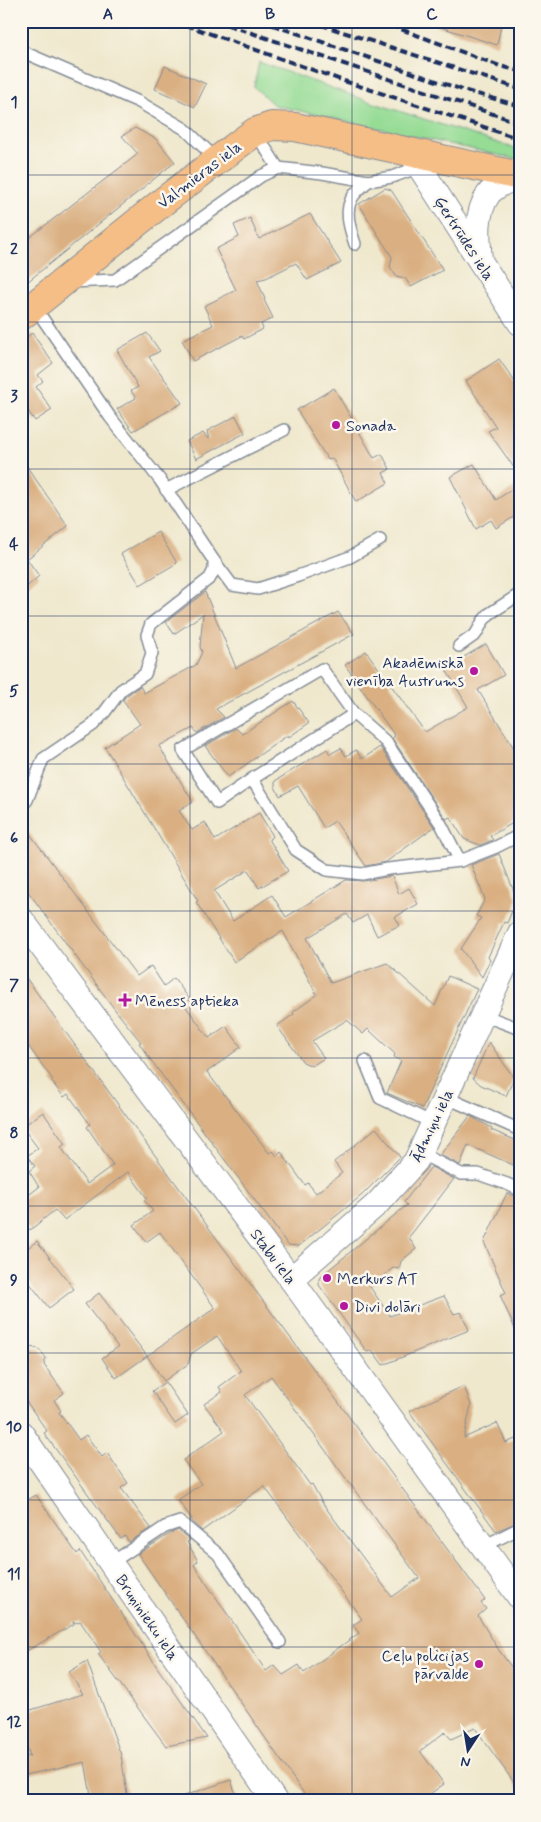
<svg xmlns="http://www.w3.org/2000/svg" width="541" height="1822" viewBox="0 0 541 1822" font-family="Mynerve,sans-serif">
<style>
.green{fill:#96dc95;stroke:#58867a}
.building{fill:#dab083;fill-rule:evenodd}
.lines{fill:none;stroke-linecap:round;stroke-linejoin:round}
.service-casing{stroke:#858c96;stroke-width:14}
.minor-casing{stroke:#858c96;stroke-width:26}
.primary-casing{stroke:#858c96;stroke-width:30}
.service{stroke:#fff;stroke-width:11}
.minor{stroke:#fff;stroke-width:24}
.primary{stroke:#f6be87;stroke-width:28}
.rail{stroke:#1b2f5e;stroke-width:4;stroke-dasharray:8 4;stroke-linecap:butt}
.grid{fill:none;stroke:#1b2f5e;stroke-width:1;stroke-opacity:0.55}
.poi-dot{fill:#b5179e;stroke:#fbf7ec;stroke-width:2}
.labels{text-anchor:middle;stroke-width:5;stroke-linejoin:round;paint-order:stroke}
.street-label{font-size:16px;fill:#1b2f5e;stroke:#fbf7ec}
.poi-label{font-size:16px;fill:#1b2f5e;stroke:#fbf7ec;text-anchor:start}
.neatline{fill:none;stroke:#1b2f5e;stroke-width:2}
.grid-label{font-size:16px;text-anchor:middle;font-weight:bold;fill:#1b2f5e}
</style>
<rect width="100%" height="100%" fill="#fbf7ec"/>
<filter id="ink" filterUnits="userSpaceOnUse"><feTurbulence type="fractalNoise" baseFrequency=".02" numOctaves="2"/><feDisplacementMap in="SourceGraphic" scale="10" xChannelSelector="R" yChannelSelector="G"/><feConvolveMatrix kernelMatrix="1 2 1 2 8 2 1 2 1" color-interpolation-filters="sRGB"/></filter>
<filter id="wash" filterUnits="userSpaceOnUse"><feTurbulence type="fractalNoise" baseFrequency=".0096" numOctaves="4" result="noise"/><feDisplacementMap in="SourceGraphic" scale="20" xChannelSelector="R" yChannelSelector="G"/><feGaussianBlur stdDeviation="1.12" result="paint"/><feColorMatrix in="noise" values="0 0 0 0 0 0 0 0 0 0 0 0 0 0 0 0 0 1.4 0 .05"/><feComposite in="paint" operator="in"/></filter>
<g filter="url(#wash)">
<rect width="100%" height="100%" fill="#efe8cd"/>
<!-- green -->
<polygon class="green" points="259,62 368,101 520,150 520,160 274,105 254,87"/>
<g id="blocks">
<!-- building -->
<g class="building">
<polygon points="435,21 502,21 497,45 434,25"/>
<polygon points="165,66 206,84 195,107 155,89"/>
<polygon points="135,128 156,139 175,162 21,287 21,244 138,154 122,136"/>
<polygon points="385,188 391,190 443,270 411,287 405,278 396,276 390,267 392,257 359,204"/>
<polygon points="310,214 341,263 307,280 296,263 266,278 257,280 265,299 264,300 273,318 261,324 263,329 244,339 242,336 193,361 182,340 213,325 204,306 236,290 216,249 239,237 234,225 250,218 259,239"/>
<polygon points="32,333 53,363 38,375 43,381 36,387 52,410 35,421 21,401 21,342"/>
<polygon points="147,333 160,351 149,357 182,403 133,431 117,409 136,398 131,391 138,387 117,350"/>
<polygon points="499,359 520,389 520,476 488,431 496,427 466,381"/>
<polygon points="334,388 374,458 382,454 390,469 383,473 388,483 356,502 332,458 328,460 297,410"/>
<polygon points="236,416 245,433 196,459 187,441 203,433 209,440 207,431"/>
<polygon points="21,458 68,526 27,559 39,576 21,592"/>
<polygon points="474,464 496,500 520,484 520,513 496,528 491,520 476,529 450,477"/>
<polygon points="158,532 177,563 140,585 121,554"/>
<polygon points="205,592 236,668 338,612 354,634 216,709 224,717 197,733 193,728 159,746 193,802 179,811 192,830 205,822 215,840 259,813 273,836 269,839 288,871 259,888 248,870 214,891 233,921 272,895 286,917 346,880 363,881 392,876 399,894 409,888 418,904 395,917 400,925 377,936 367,915 353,923 347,914 307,938 331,983 387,963 435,1006 448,976 477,989 422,1108 387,1093 401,1061 394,1057 395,1054 368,1029 363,1034 347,1020 312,1041 324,1058 312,1066 303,1062 277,1026 294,1014 293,1012 317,995 283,931 234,962 196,902 198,901 105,747 140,724 123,700 126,696 140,686 144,693 196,665 202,652 200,647 203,614 174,634 166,622"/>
<polygon points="486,644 504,675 478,690 520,758 520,819 490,836 493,840 480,845 464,839 450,817 446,819 392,738 395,736 345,665 366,651 425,732 468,707 445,668"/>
<polygon points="293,701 309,723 289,737 288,735 228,777 205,746 236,728 242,734"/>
<polygon points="380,747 434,827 386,862 366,866 335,821 324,828 298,786 280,796 275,787 275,781 327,749 330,754 341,748 346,756 356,750 362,759"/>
<polygon points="21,822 137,976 151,966 164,986 174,978 190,1000 184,1004 209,1038 226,1026 241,1047 207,1072 269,1153 273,1151 277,1156 281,1152 305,1185 308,1183 316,1193 342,1173 334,1162 376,1128 400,1157 362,1195 299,1246 288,1245 150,1059 139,1043 141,1042 116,1011 21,882"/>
<polygon points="499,854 517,899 514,911 512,911 507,923 504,922 488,957 490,960 482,977 461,949 481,918 476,916 485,899 471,865"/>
<path d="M21,971l133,183 331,446 -4,3 5,6 -8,7 22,36 20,26v113l-45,-63 -24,11 -6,-7 -25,19 24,33 -24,17h-111l-171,-247 33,-21 7,-3 12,10 -3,2 11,19 -4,4 72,106 8,-6 9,10 16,-10 5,8 55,-40 -6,-8 9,-6 -98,-133 -62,45 -12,-11 2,-1 -14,-19 23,-16 -18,-24 41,-29 -20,-27 18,-12 -3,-5 22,-16 -24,-35 -26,18 -3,10 -24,17 -17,-25 68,-48 -55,-76 -14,10 -12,-17 19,-14 -9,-11 3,-2 -19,-26 -64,48 -9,-10 -25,20 -9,-10v-19l18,-14 -10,-16 6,-5 -8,-10 11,-8 -16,-21 21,-15 22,32 -4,3 26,37 26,-19 -26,-38 3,-3 -22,-30 -4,3 -13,-16 2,-1 -32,-44zM271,1376l148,202 -27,19 -69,-93 -11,-20 -2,1 -65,-90z"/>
<polygon points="489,1042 514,1078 506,1096 481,1085 473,1078"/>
<polygon points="470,1116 492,1128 491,1130 520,1142 520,1168 468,1145 460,1165 440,1155"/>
<polygon points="431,1167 454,1179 409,1237 416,1249 401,1261 399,1269 393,1268 370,1287 390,1316 444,1296 454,1314 461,1312 469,1330 383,1365 372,1350 367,1352 319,1285 319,1279 320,1277 407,1205 404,1202"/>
<polygon points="507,1193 520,1199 520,1340 500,1295 506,1293 484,1242"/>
<polygon points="37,1241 74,1289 49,1308 21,1272 21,1253"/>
<polygon points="99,1293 147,1356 116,1378 102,1358 118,1347 85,1304"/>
<polygon points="21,1345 39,1349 46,1358 44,1365 64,1393 54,1400 61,1411 59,1412 79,1440 86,1435 102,1457 107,1453 128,1483 121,1488 151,1528 129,1542 125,1536 121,1539 99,1509 44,1433 47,1431 21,1394"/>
<polygon points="165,1382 188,1415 175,1424 152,1391"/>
<polygon points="464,1386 471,1405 464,1438 497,1423 506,1443 520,1437 520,1521 496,1531 409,1411"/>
<polygon points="36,1495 77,1554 80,1551 159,1670 207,1738 166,1746 98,1654 101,1652 80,1621 76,1623 73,1621 74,1624 21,1654 21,1504"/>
<polygon points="87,1661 121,1755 128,1801 92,1801 85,1762 21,1776 21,1759 30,1756 21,1729 21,1713 83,1694 69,1672"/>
<polygon points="231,1780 238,1801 178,1801 178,1798"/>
</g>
</g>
</g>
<g filter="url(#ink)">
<use href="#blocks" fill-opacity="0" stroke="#858c96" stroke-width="1"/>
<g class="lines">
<defs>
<g id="service">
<polyline points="21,51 139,102 185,129 217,160"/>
<polyline points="255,132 278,168"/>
<path d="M355,244c-5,-15 -12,-35 -1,-49 4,-5 10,-10 14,-14"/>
<polyline points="71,282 115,280 261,176 278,168 322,173 368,181 392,177 419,167"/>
<polyline points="34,306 110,417 160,480 214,561 232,585 258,589 298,576 350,557 380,540"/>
<polyline points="166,490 284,430"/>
<polyline points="459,646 476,634 483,621 489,614 520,594"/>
<polyline points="354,714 252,779 296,850 327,870 362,874 388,869 460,861 496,847 520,835"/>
<polyline points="252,779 217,803 183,750 322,669 354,714 386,742 441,824 460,861"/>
<polyline points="21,807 27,800 43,759 93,725 104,713 121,690 145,674 152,653 147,635 151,624 210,578 214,570 214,561"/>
<polyline points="483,1015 520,1029"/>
<polyline points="365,1061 380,1098 433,1123"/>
<polyline points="445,1097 520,1130"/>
<polyline points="420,1153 461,1174 478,1174 507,1184 520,1190"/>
<polyline points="482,1547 520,1528"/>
<polyline points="111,1563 165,1527 180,1522 218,1554 280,1642"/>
</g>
<g id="minor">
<polyline points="410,152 520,323"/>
<path d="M480,260c-2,-22 -5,-45 8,-65 5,-8 20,-14 29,-19"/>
<polyline points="21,919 291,1279 520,1598"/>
<polyline points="291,1279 377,1204 416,1161 520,933"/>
<polyline points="21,1433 275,1801"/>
</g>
<polyline id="primary" points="21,316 165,200 240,143 255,132 272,126 295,127 520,176"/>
</defs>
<!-- service casing -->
<use href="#service" class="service-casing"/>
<!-- minor casing -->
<use href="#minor" class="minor-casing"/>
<!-- primary casing -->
<use href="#primary" class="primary-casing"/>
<!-- service -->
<use href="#service" class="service"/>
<!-- minor -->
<use href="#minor" class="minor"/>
<!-- primary -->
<use href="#primary" class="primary"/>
<!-- rail -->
<g class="rail">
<polyline points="174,21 344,81 520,139"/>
<polyline points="216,21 520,123"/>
<polyline points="261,21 463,90 520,106"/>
<polyline points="309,21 520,89"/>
<polyline points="379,21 500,66 520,71"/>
</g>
</g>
</g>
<!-- grid -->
<path class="grid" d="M190,21v1780M352,21v1780M21,175h499M21,322h499M21,469h499M21,616h499M21,764h499M21,911h499M21,1058h499M21,1206h499M21,1353h499M21,1500h499M21,1647h499"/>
<!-- markers -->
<g class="poi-dot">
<circle cx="336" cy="425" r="5"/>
<circle cx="474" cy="671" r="5"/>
<path d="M122.5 992.5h5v5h5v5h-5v5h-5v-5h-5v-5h5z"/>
<circle cx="327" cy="1278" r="5"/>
<circle cx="344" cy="1306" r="5"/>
<circle cx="479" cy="1664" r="5"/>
</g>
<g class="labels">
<!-- street labels -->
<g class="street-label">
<text transform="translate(199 174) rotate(-37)" y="6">Valmieras iela</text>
<text transform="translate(465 238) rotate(57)" y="6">Ģertrūdes iela</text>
<text transform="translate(431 1125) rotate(-64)" y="6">Ādmiņu iela</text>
<text transform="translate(274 1256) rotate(53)" y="6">Stabu iela</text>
<text transform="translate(148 1617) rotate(56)" y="6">Bruņinieku iela</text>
</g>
<!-- poi labels -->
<g class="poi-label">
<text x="346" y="431">Sonada</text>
<text x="464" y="668" text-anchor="end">Akadēmiskā<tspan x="464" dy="18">vienība Austrums</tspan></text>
<text x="135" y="1006">Mēness aptieka</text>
<text x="337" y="1284">Merkurs AT</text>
<text x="354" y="1312">Divi dolāri</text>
<text x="469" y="1661" text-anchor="end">Ceļu policijas<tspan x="469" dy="18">pārvalde</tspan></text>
</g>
</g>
<!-- margin -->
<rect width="541" height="1822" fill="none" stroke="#fbf7ec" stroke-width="55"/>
<!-- north arrow -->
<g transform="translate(468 1750) rotate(192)" stroke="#fbf7ec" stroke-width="4" paint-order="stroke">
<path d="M0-4L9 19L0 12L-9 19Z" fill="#1b2f5e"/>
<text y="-8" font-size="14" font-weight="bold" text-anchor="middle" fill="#1b2f5e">N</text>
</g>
<rect x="28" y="28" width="486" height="1766" class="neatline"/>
<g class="grid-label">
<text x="108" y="19">A</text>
<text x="270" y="19">B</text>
<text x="432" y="19">C</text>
<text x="14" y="107">1</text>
<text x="14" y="254">2</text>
<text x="14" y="401">3</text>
<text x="14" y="549">4</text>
<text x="14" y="696">5</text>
<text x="14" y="843">6</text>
<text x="14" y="990">7</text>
<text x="14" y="1138">8</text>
<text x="14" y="1285">9</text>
<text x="14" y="1432">10</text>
<text x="14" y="1579">11</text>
<text x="14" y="1727">12</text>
</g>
</svg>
